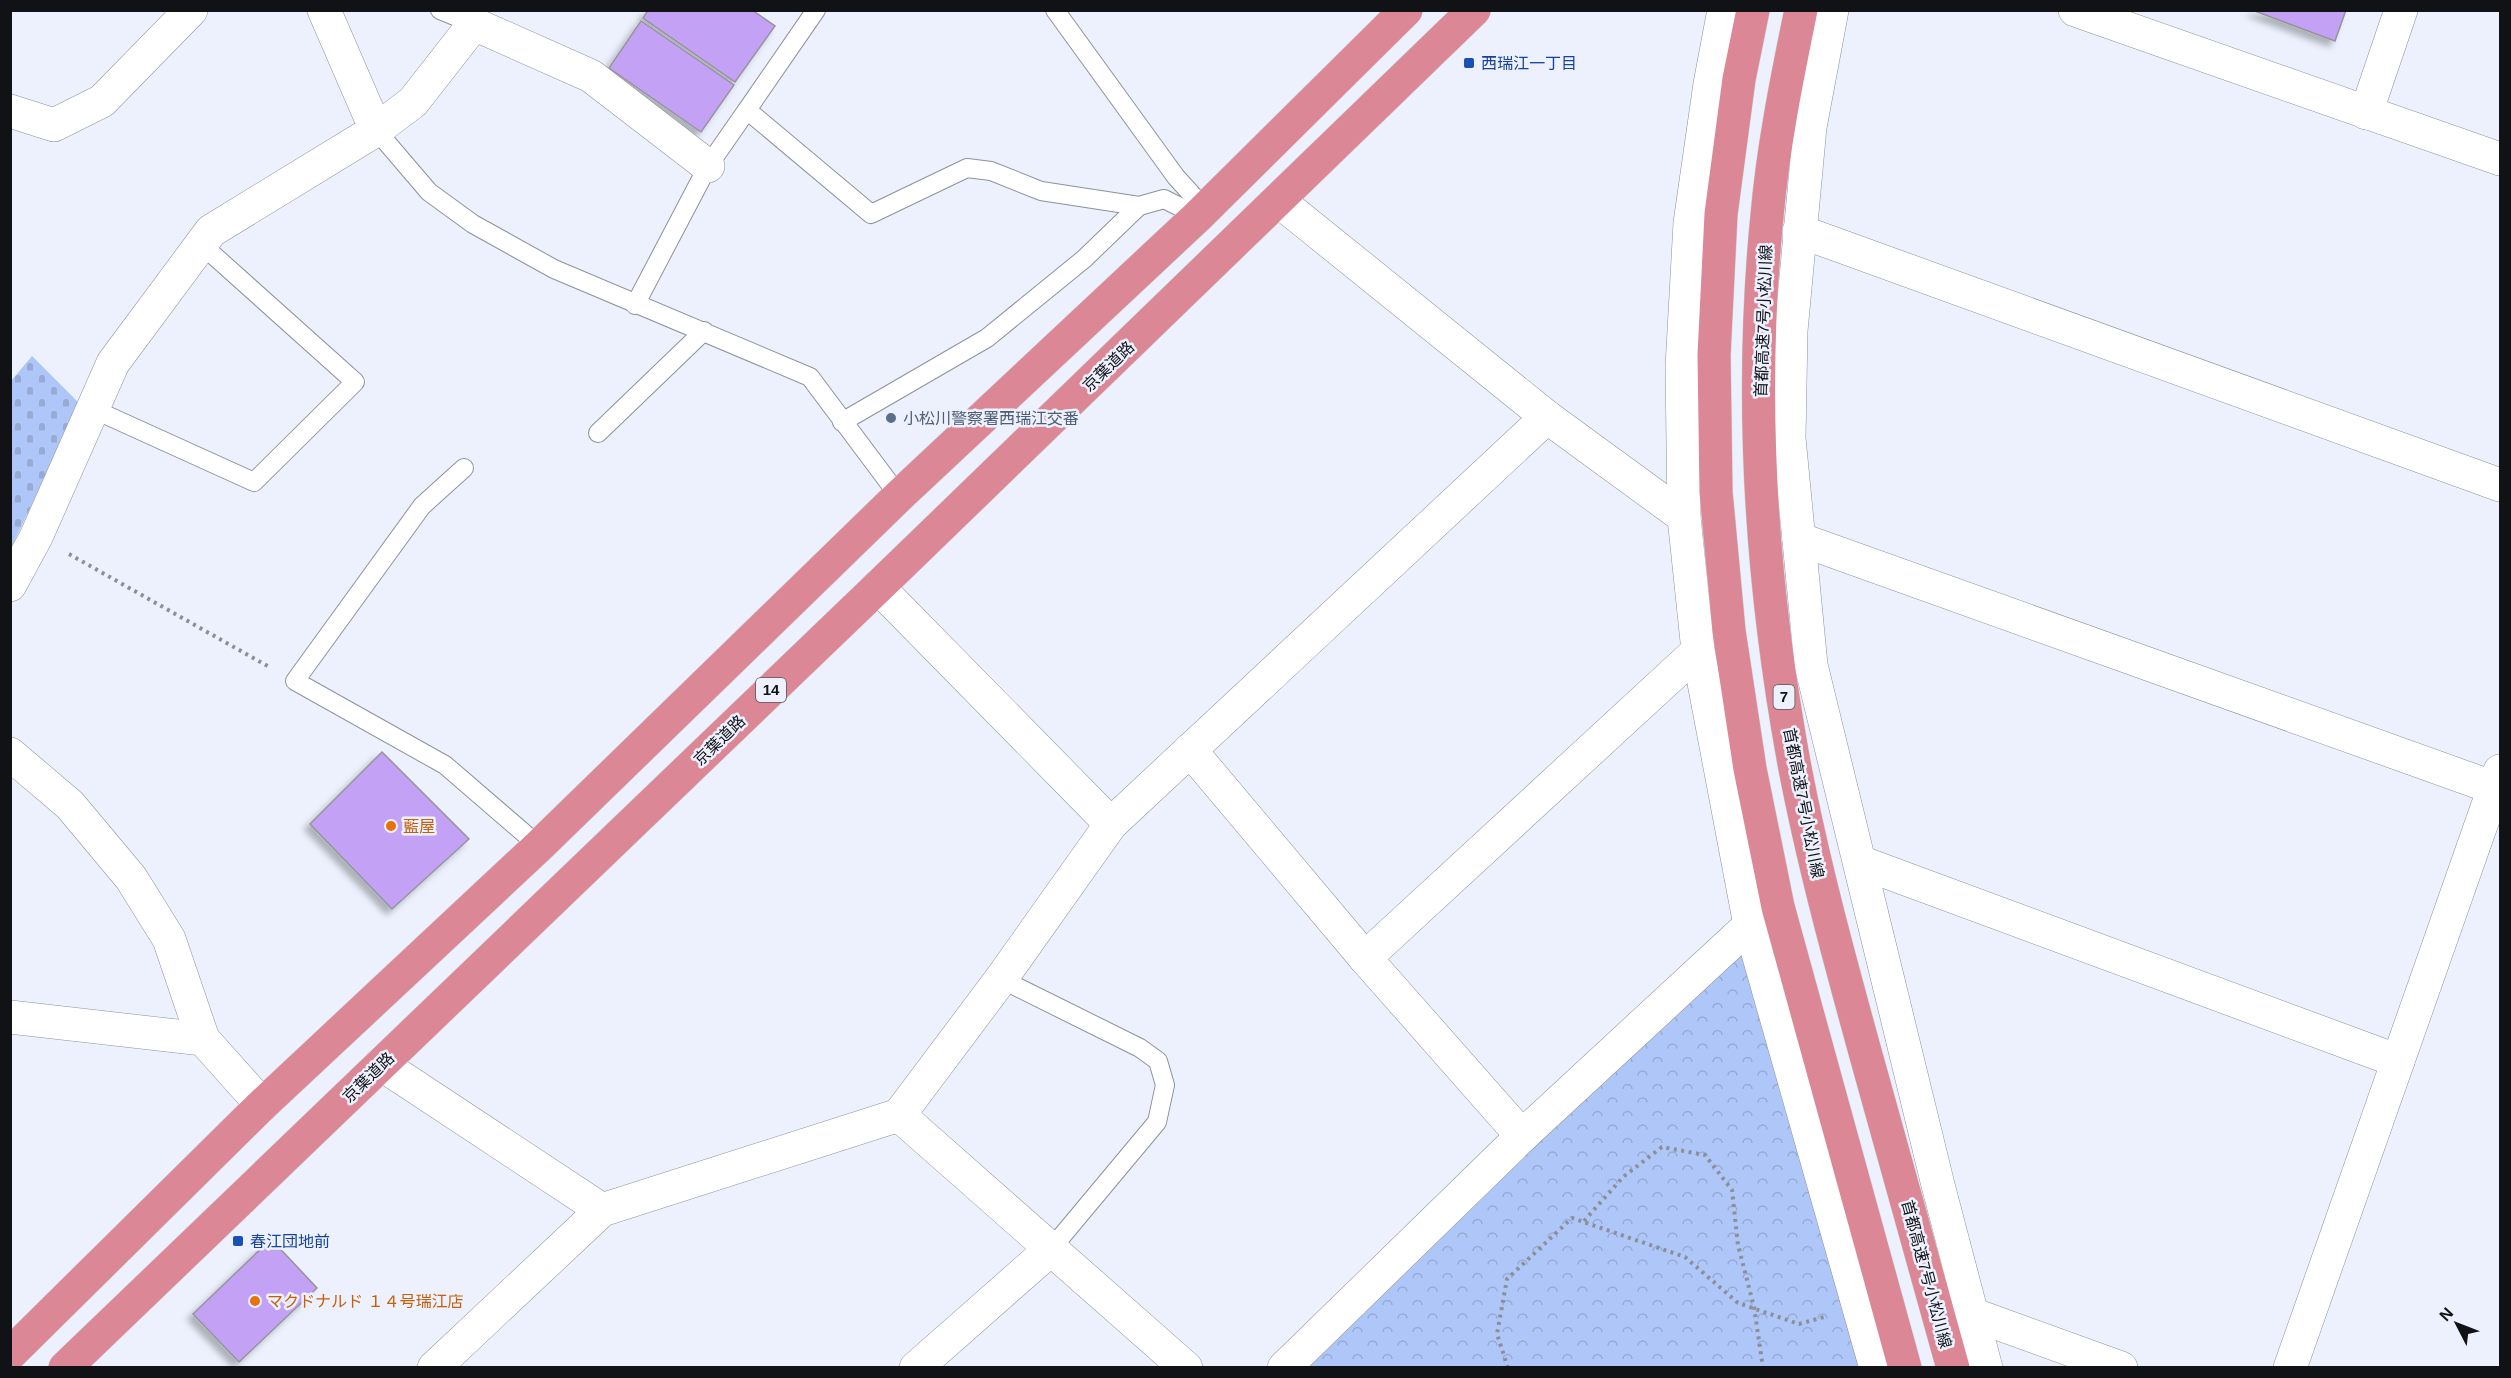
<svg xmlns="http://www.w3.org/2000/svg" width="2511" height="1378" viewBox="0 0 2511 1378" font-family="Arial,'Noto Sans JP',sans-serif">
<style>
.cemetery{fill:url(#cemetery-stones)}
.park{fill:url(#park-crowns)}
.building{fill:#c3a2f6;stroke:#96939d;stroke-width:1.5;filter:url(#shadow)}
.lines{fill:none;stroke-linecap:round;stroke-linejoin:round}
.lane-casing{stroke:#8d929c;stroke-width:20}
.street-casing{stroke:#8d929c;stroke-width:34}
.highway-casing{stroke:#cfd0d0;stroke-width:34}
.path{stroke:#8b8f98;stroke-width:4;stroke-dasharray:3 4.5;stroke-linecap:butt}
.lane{stroke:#fff;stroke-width:18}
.street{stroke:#fff;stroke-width:33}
.highway{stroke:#dc8795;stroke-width:33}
.transit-dot{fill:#1a4fb4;stroke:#ecf1fd;stroke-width:2}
.service-dot{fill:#5c6f8a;stroke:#ecf1fd;stroke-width:2}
.food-dot{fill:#e8710a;stroke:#ecf1fd;stroke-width:2}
.labels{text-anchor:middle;stroke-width:5;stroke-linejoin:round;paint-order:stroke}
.shield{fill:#ecf1fd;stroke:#52555b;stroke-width:1.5}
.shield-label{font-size:15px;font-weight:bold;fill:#101216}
.transit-label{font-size:16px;fill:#164399;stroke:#ecf1fd;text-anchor:start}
.street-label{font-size:16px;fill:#101216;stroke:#ecf1fd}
.service-label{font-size:16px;fill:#4e5e75;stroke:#ecf1fd;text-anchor:start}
.food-label{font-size:16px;fill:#c56008;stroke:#ecf1fd;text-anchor:start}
</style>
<defs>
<pattern id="cemetery-stones" width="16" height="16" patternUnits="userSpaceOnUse" patternTransform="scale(1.5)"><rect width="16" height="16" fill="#afc7f8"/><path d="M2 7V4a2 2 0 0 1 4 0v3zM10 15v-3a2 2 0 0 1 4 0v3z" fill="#96aad4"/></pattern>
<pattern id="park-crowns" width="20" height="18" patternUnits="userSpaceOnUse" patternTransform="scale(1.5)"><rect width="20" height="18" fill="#afc7f8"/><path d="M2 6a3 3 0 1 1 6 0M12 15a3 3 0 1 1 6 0" fill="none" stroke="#96aad4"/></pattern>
<filter id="shadow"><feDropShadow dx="-5.5" dy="5.5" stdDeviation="3" flood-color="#0004"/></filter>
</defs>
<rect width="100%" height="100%" fill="#ecf1fd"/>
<!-- cemetery -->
<polygon class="cemetery" points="32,356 80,404 11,548 11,381"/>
<!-- park -->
<polygon class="park" points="1748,938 1864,1367 1298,1367"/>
<!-- building -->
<g class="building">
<polygon points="648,10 752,10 775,26 735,82 643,18"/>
<polygon points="2252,10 2346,10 2335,41"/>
<polygon points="641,21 734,85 701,132 609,68"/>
<polygon points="382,752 469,839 392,909 310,824"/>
<polygon points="271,1239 317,1288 239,1362 193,1314"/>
</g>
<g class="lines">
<defs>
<g id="lane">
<polyline points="440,10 474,24 477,18"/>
<polyline points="1055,10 1176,177 1205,209"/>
<polyline points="747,110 816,10"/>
<polyline points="376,130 429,192 473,224 554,269 810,377 899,496"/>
<polyline points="635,305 708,166 747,110 871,214 967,168 991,171 1041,191 1139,206 1164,199 1198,216"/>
<polyline points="93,409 254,482 355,382 201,244"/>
<polyline points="842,422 987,338 1084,259 1139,206"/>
<polyline points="598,433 704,331"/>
<polyline points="464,468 422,506 295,681 445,765 539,846"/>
<polyline points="1001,979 1140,1048 1158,1061 1165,1085 1157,1122 1051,1249"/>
</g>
<g id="street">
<polyline points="324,10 376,130"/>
<polyline points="1724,10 1710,84 1690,223 1682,367 1684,517 1698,651 1750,925 1876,1368"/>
<polyline points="1832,10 1810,127 1791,331 1789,438 1811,665 1938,1185 1986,1368"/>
<polyline points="2075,10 2500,159"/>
<polyline points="10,111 54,125 102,101 191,10"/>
<polyline points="2366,113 2401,10"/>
<polyline points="1279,201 1547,417 1684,517"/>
<polyline points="1799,231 2500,485"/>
<polyline points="1799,539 2500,790"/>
<polyline points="10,585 36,537 113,363 211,231 376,130 413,102 474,24 591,76 708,166"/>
<polyline points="878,587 1111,824"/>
<polyline points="1190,750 1365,958 1522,1136"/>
<polyline points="10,754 70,805 131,878 169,939 203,1039"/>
<polyline points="1860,862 2398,1061"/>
<polyline points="1365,958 1698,651"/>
<polyline points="10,1017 203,1039 262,1105"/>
<polyline points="381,1064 602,1210"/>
<polyline points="899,1115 1001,979 1111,824 1547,417"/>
<polyline points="1972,1314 2121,1368"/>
<polyline points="434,1368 602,1210 899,1115 1186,1368"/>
<polyline points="916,1368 1051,1249"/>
<polyline points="1284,1368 1522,1136 1750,925"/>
<polyline points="2290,1368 2500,771"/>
</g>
<g id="highway">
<polyline points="1753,10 1739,79 1721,214 1714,355 1716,492 1729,631 1750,769 1778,907 1905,1368"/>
<path d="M1801,10c-14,68 -28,137 -34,206 -18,182 -6,367 27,547 19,100 46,198 73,296 29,103 57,206 86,309"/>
<polyline points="10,1354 262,1105 539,846 899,496 1198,216 1406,10"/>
<polyline points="65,1368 878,587 1474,10"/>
</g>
</defs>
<!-- lane casing -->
<use href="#lane" class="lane-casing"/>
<!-- street casing -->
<use href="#street" class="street-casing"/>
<!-- highway casing -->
<use href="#highway" class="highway-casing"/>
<!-- path -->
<g class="path">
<polyline points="69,554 271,668"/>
<polyline points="1584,1221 1623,1177 1662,1147 1705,1155 1732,1190 1738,1245 1754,1307 1763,1368"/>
<polyline points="1508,1368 1497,1334 1507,1279 1572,1218 1685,1257 1738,1303 1799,1324 1824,1317"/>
</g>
<!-- lane -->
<use href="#lane" class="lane"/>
<!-- street -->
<use href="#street" class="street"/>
<!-- highway -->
<use href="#highway" class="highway"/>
</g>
<!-- markers -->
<g class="transit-dot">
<rect x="1463" y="57" width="12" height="12" rx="3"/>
<rect x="232" y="1235" width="12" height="12" rx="3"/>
</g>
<circle class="service-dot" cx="891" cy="418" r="6"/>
<g class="food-dot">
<circle cx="391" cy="826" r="6"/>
<circle cx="255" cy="1301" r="6"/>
</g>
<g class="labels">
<!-- shield labels -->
<g class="shield">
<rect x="756" y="678" width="30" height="24" rx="4.5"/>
<rect x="1773.5" y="685" width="21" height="24" rx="4.5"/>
</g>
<g class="shield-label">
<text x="771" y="695">14</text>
<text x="1784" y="702">7</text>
</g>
<!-- transit labels -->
<g class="transit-label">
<text x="1481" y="69">西瑞江一丁目</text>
<text x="250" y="1247">春江団地前</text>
</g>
<!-- street labels -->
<g class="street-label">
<text transform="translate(1763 321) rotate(-88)" y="6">首都高速7号小松川線</text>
<text transform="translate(1108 366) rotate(-44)" y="6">京葉道路</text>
<text transform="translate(719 740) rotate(-44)" y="6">京葉道路</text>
<text transform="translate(1804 803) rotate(79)" y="6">首都高速7号小松川線</text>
<text transform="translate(368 1077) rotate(-44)" y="6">京葉道路</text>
<text transform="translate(1927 1274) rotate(75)" y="6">首都高速7号小松川線</text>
</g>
<!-- service labels -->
<g class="service-label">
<text x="903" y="424">小松川警察署西瑞江交番</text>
</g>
<!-- food labels -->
<g class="food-label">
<text x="403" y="832">藍屋</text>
<text x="267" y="1307">マクドナルド １４号瑞江店</text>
</g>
</g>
<!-- border -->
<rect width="2511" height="1378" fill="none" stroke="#101216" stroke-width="24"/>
<!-- north arrow -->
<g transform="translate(2457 1324) rotate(312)" stroke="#ecf1fd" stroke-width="4.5" paint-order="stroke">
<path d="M0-4.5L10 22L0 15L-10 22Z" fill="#101216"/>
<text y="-9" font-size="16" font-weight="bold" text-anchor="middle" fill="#101216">N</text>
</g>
</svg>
